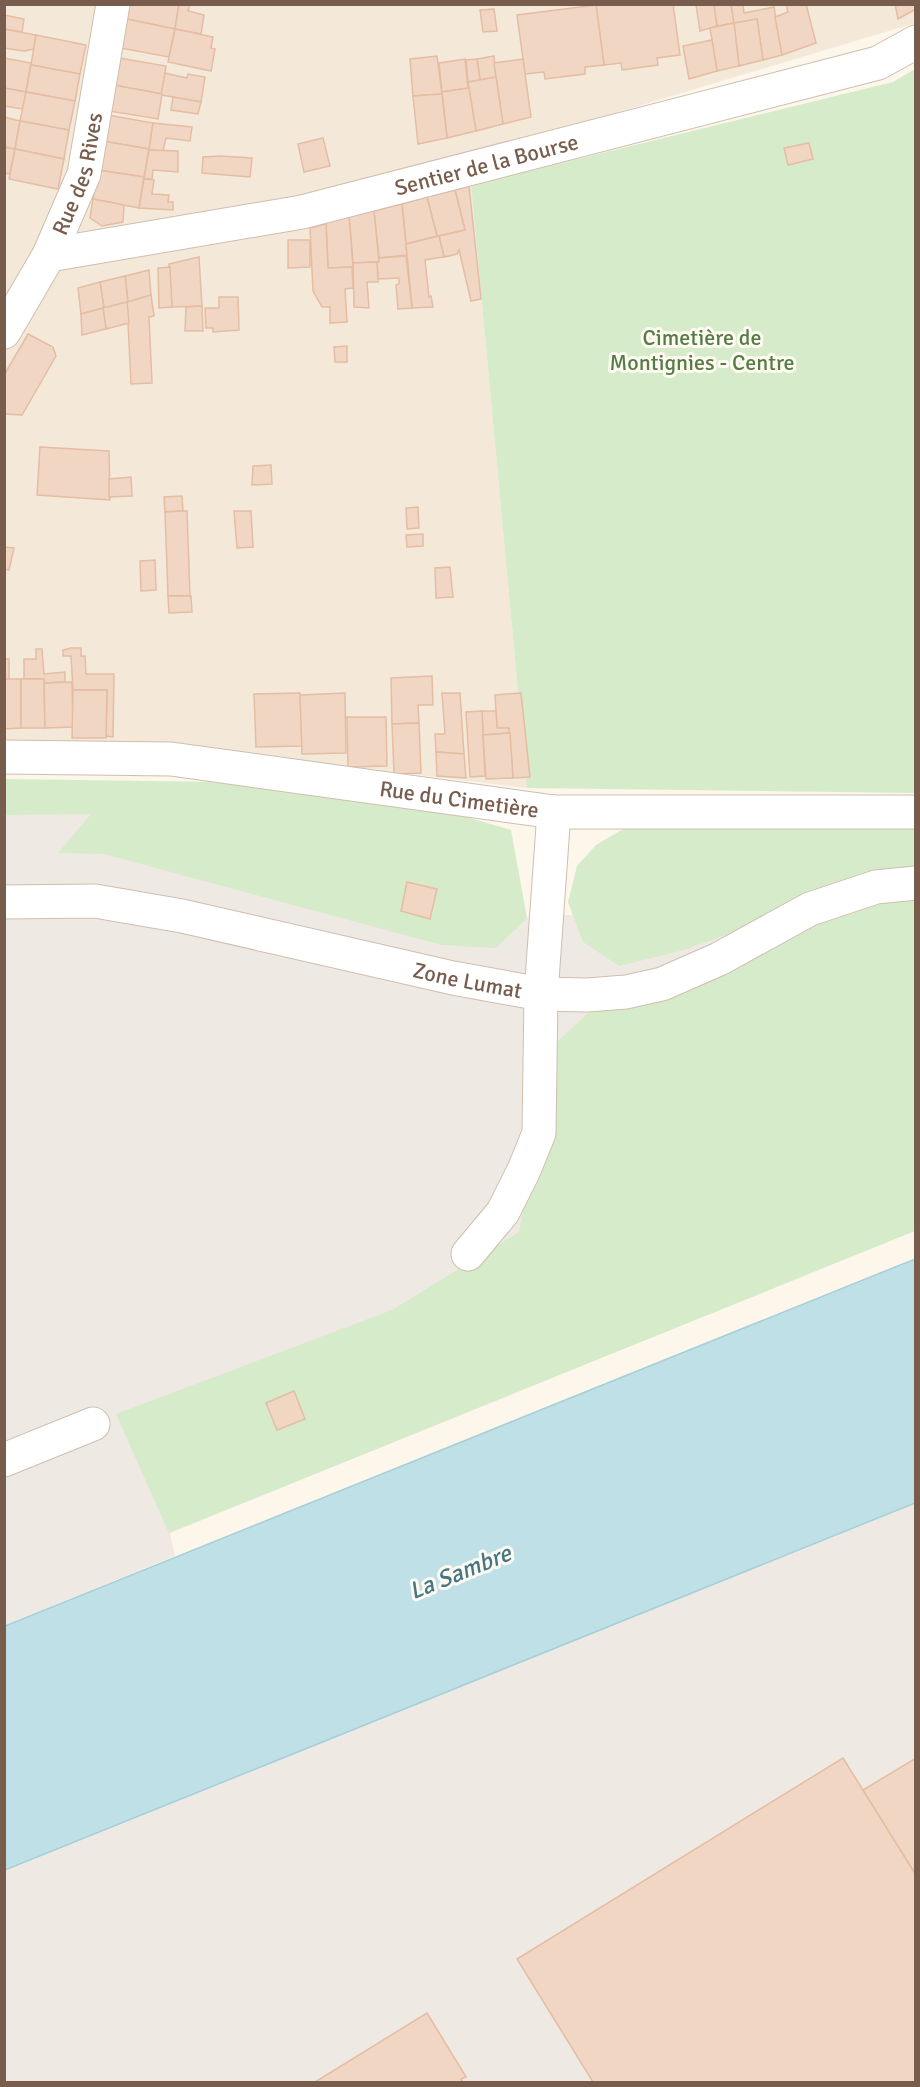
<svg xmlns="http://www.w3.org/2000/svg" width="920" height="2087" viewBox="0 0 920 2087" font-family="Signika,sans-serif">
<style>
.residential{fill:#f4e8d9}
.industrial{fill:#eee9e3}
.green{fill:#d6ebc9}
.water{fill:#bfe0e6;stroke:#a5cfd8;stroke-width:1.5}
.building{fill:#f1d6c3;stroke:#e4bda3;stroke-width:1.5}
.lines{fill:none;stroke-linecap:round;stroke-linejoin:round}
.street-casing{stroke:#cfbeaf;stroke-width:35}
.street{stroke:#fff;stroke-width:33}
.labels{text-anchor:middle;stroke-width:6;stroke-linejoin:round;paint-order:stroke}
.street-label{font-size:22px;fill:#785d4d;stroke:#fffaf1}
.park-label{font-size:22px;fill:#547d45;stroke:#fffaf1}
.water-label{font-size:24px;font-style:italic;fill:#447783;stroke:#fffaf1}
</style>
<rect width="100%" height="100%" fill="#fcf6eb"/>
<!-- residential -->
<g class="residential">
<polygon points="5,5 915,5 915,23 412,174 80,238 64,196 5,312"/>
<polygon points="471,185 527,788 245,754 5,756 5,334 45,261"/>
</g>
<!-- industrial -->
<g class="industrial">
<polygon points="92,813 527,918 546,914 605,917 915,847 915,1222 554,1377 170,1533 175,1556 5,1625 5,815"/>
<polygon points="915,1503 915,2082 5,2082 5,1870"/>
</g>
<!-- green -->
<g class="green">
<polygon points="915,69 915,793 527,788 471,185 893,82"/>
<polygon points="4,779 354,784 511,830 527,918 496,948 442,945 104,854 58,853 91,814 5,815"/>
<polygon points="915,826 915,866 684,950 619,966 583,942 568,902 577,866 596,845 625,828"/>
<polygon points="915,898 915,1231 169,1533 116,1414 392,1310 519,1232 554,1045 588,1013 849,908"/>
</g>
<!-- water -->
<polygon class="water" points="915,1259 915,1503 5,1870 5,1626"/>
<!-- building -->
<g class="building">
<polygon points="130,4 179,4 175,29 127,19"/>
<polygon points="179,4 190,4 188,11 204,15 201,34 175,29"/>
<polygon points="673,4 680,55 657,58 658,65 622,70 621,63 604,65 596,5"/>
<polygon points="714,4 717,26 700,31 696,5"/>
<polygon points="714,4 731,4 734,23 717,26"/>
<polygon points="731,4 743,4 744,13 774,7 782,55 763,60 757,19 734,23"/>
<polygon points="786,4 806,4 816,43 782,55 775,17 788,12"/>
<polygon points="895,4 916,4 916,9 898,19"/>
<polygon points="596,5 604,65 585,67 585,74 545,79 544,72 525,74 517,15"/>
<polygon points="494,9 497,31 483,32 480,10"/>
<polygon points="4,15 24,19 22,32 4,29"/>
<polygon points="127,19 175,29 169,57 120,48"/>
<polygon points="757,19 763,60 739,66 734,23"/>
<polygon points="734,23 739,66 717,71 710,28"/>
<polygon points="4,29 36,35 34,49 24,51 4,48"/>
<polygon points="175,29 213,37 211,48 215,49 211,71 168,62"/>
<polygon points="36,35 86,45 80,74 31,65"/>
<polygon points="712,40 717,71 689,79 683,46"/>
<polygon points="437,56 442,94 413,96 410,59"/>
<polygon points="494,56 496,77 480,80 477,59"/>
<polygon points="4,58 31,63 26,92 4,88"/>
<polygon points="119,58 166,66 162,94 114,85"/>
<polygon points="465,59 468,88 442,92 439,63"/>
<polygon points="477,59 480,80 468,82 466,60"/>
<polygon points="523,59 531,117 503,124 494,63"/>
<polygon points="31,65 80,74 75,101 26,92"/>
<polygon points="165,73 187,78 188,74 205,77 201,102 161,95"/>
<polygon points="496,77 503,124 476,131 468,82"/>
<polygon points="114,85 162,94 158,119 109,111"/>
<polygon points="4,88 26,92 23,109 4,106"/>
<polygon points="469,88 476,131 447,138 442,92"/>
<polygon points="26,92 75,101 69,130 20,121"/>
<polygon points="442,94 447,138 418,144 413,96"/>
<polygon points="173,97 201,102 198,114 171,110"/>
<polygon points="108,115 153,123 149,149 103,141"/>
<polygon points="4,117 20,121 15,149 4,147"/>
<polygon points="20,121 69,130 64,159 15,149"/>
<polygon points="153,123 192,127 190,141 166,138 163,151 149,150"/>
<polygon points="323,138 330,166 304,172 298,144"/>
<polygon points="103,141 149,149 144,177 98,170"/>
<polygon points="809,143 813,159 788,165 784,148"/>
<polygon points="4,147 15,149 10,174 4,173"/>
<polygon points="15,149 64,159 58,189 9,179"/>
<polygon points="149,150 178,151 178,172 153,170 152,179 144,179"/>
<polygon points="220,156 252,158 250,177 202,173 203,157"/>
<polygon points="98,170 144,177 139,208 93,199"/>
<polygon points="144,179 154,180 152,194 169,195 168,202 173,202 173,210 139,208"/>
<polygon points="469,186 481,299 471,301 459,250 457,254 444,257 439,236 465,230 455,190"/>
<polygon points="455,190 465,230 437,236 427,197"/>
<polygon points="427,197 437,236 406,244 402,204"/>
<polygon points="93,199 124,205 123,222 102,226 90,218"/>
<polygon points="402,204 407,255 379,258 374,211"/>
<polygon points="374,211 379,262 353,263 349,216"/>
<polygon points="349,216 353,267 328,268 326,222"/>
<polygon points="326,224 328,268 352,267 353,288 345,289 347,322 330,323 330,307 322,307 313,291 310,228"/>
<polygon points="439,236 444,257 425,260 429,297 431,296 433,307 412,308 406,244"/>
<polygon points="288,240 310,240 310,267 288,268"/>
<polygon points="406,256 412,308 398,309 396,285 399,284 399,278 378,279 377,262 379,262 379,258"/>
<polygon points="199,257 202,306 172,307 169,264"/>
<polygon points="377,262 378,282 367,282 369,308 354,307 353,263"/>
<polygon points="170,267 172,307 159,308 158,268"/>
<polygon points="149,270 151,295 128,302 125,276"/>
<polygon points="125,276 128,302 104,308 100,282"/>
<polygon points="100,282 104,308 81,314 78,288"/>
<polygon points="151,295 154,316 149,317 152,383 131,384 127,302"/>
<polygon points="219,297 238,297 239,330 213,332 213,328 206,328 205,308 219,308"/>
<polygon points="127,302 129,323 106,329 103,308"/>
<polygon points="202,306 203,331 185,331 186,307"/>
<polygon points="103,308 106,329 82,335 81,314"/>
<polygon points="28,334 53,347 56,356 22,415 4,414 4,375"/>
<polygon points="347,346 347,362 335,362 334,347"/>
<polygon points="40,447 109,451 110,500 37,495"/>
<polygon points="271,465 272,484 252,485 253,466"/>
<polygon points="131,477 132,496 109,497 109,479"/>
<polygon points="182,496 183,511 165,512 164,497"/>
<polygon points="418,507 419,528 407,529 406,508"/>
<polygon points="183,511 187,511 190,596 168,596 165,512"/>
<polygon points="234,511 251,511 253,547 237,548"/>
<polygon points="423,534 423,546 407,547 406,535"/>
<polygon points="4,547 14,548 9,570 4,569"/>
<polygon points="155,560 156,590 141,591 140,561"/>
<polygon points="450,567 453,597 436,598 435,568"/>
<polygon points="168,596 191,596 192,612 169,613"/>
<polygon points="71,648 81,648 81,656 85,656 86,674 114,674 113,737 106,736 107,690 73,690 71,656 63,656 63,650"/>
<polygon points="36,649 42,649 44,674 65,672 65,682 44,683 44,679 24,679 24,659 36,659"/>
<rect x="4" y="659" width="5" height="20"/>
<polygon points="432,676 433,705 418,705 419,723 392,724 391,678"/>
<polygon points="4,679 21,679 21,728 4,729"/>
<polygon points="21,679 44,679 45,728 21,728"/>
<polygon points="72,682 73,727 45,728 44,683"/>
<polygon points="73,690 107,690 106,738 72,738"/>
<polygon points="300,693 302,746 256,747 254,694"/>
<polygon points="345,693 346,753 302,754 300,695"/>
<polygon points="442,693 460,693 464,754 436,752 435,734 445,734"/>
<polygon points="521,693 530,777 513,778 509,728 497,728 495,695"/>
<polygon points="482,711 496,711 497,728 509,728 509,733 483,735"/>
<polygon points="482,711 485,776 470,777 466,712"/>
<polygon points="347,717 386,717 387,766 348,767"/>
<polygon points="419,723 421,773 394,774 392,724"/>
<polygon points="510,733 513,778 486,779 483,735"/>
<polygon points="436,752 464,754 466,778 437,776"/>
<polygon points="407,882 437,889 430,919 401,911"/>
<polygon points="294,1391 305,1419 277,1430 266,1403"/>
<polygon points="843,1758 916,1875 916,2082 593,2082 517,1959"/>
<polygon points="916,1758 916,1875 863,1790"/>
<polygon points="427,2013 466,2077 461,2079 463,2082 315,2082"/>
</g>
<g class="lines">
<defs>
<g id="street">
<path id="s1" d="M49,255l253,-43 576,-149 38,-21"/>
<path id="s2" d="M4,332l45,-77 35,-81 29,-170"/>
<path id="s3" d="M4,757l167,2 383,53h362"/>
<path id="s4" d="M4,902l91,-1 87,15 271,62 88,16 46,1 39,-3 36,-8 57,-25 91,-50 66,-22 40,-4"/>
<polyline points="468,1254 503,1212 524,1170 539,1133 541,994 554,812"/>
<polyline points="4,1460 93,1424"/>
</g>
</defs>
<!-- street casing -->
<use href="#street" class="street-casing"/>
<!-- street -->
<use href="#street" class="street"/>
</g>
<g class="labels">
<!-- street labels -->
<g class="street-label">
<text dy="8" stroke="none"><textPath href="#s1" startOffset="447">Sentier de la Bourse</textPath></text>
<text dy="8" stroke="none"><textPath href="#s2" startOffset="176">Rue des Rives</textPath></text>
<text dy="8" stroke="none"><textPath href="#s3" startOffset="458">Rue du Cimetière</textPath></text>
<text dy="8" stroke="none"><textPath href="#s4" startOffset="472">Zone Lumat</textPath></text>
</g>
<!-- park labels -->
<g class="park-label">
<text x="702" y="345">Cimetière de<tspan x="702" dy="25">Montignies - Centre</tspan></text>
</g>
<!-- water labels -->
<g class="water-label">
<text transform="translate(460 1572) rotate(-22)" y="8">La Sambre</text>
</g>
</g>
<!-- border -->
<rect width="920" height="2087" fill="none" stroke="#785d4d" stroke-width="12"/>
</svg>
